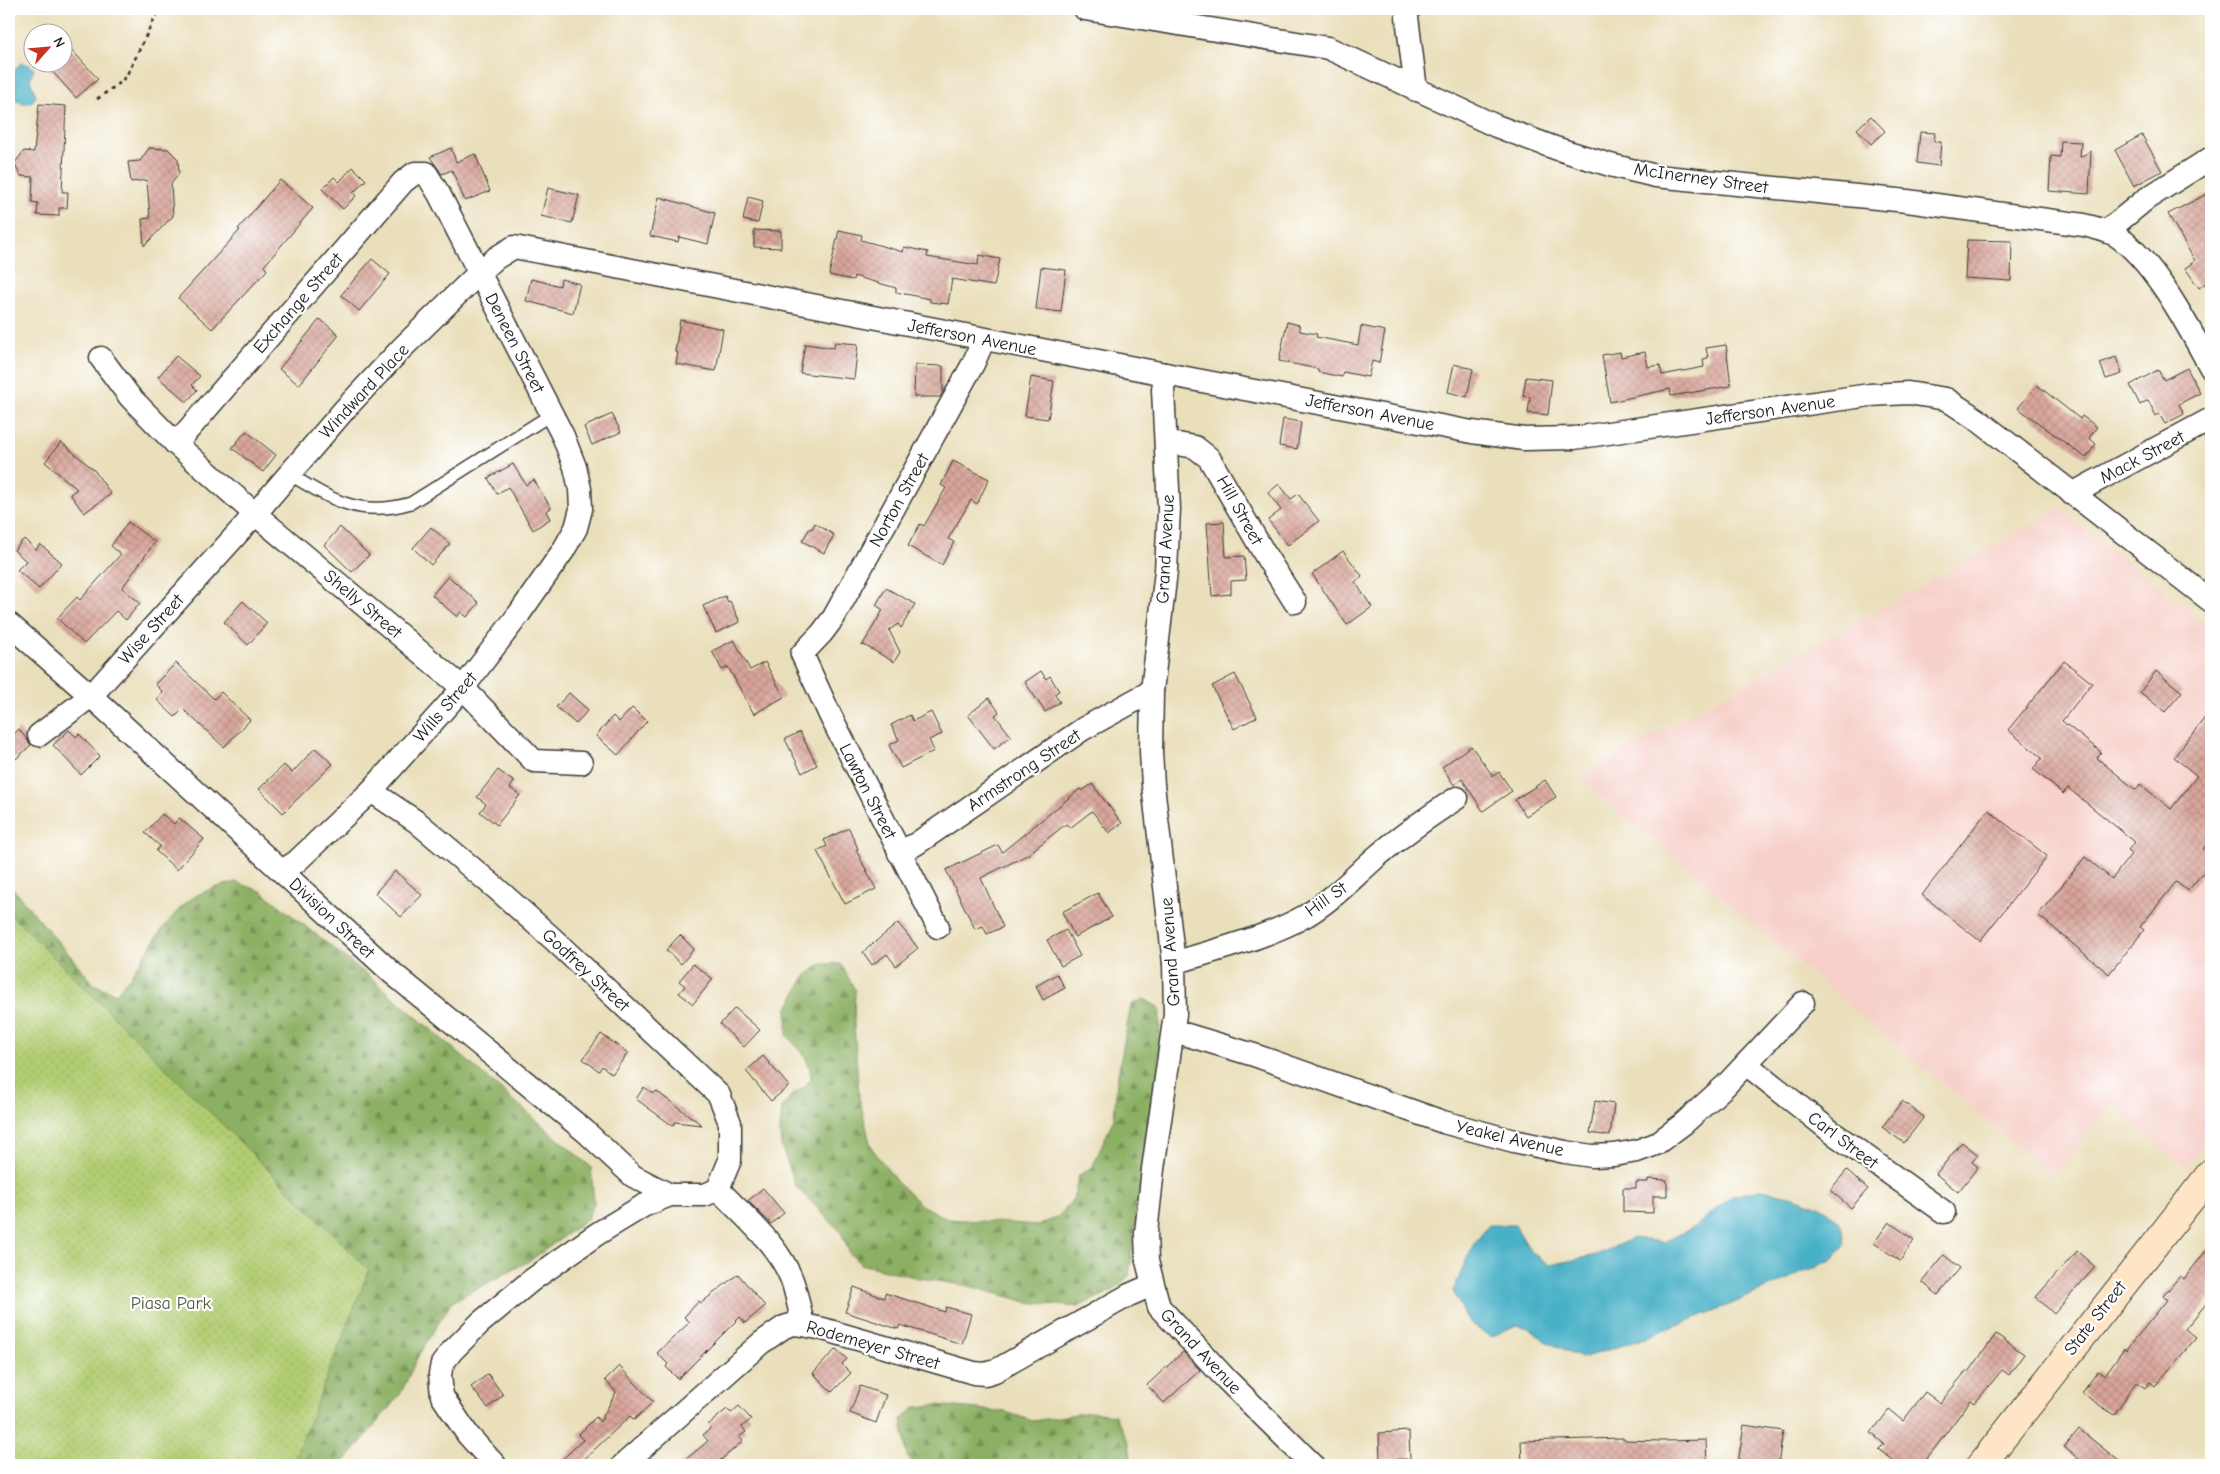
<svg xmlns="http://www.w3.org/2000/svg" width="2220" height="1474" viewBox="0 0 2220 1474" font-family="'Comic Neue',sans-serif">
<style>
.built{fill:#f7d0ca}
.forest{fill:url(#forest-firs);stroke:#546640}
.park{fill:url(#park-dots);stroke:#667446}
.water{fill:#49b1c7;stroke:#326672}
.building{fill:url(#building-cross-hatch)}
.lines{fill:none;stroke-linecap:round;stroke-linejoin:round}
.lane-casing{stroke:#3b3934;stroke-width:14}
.street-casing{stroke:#3b3934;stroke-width:25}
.secondary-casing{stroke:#3b3934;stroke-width:30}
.path{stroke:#3b3934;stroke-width:3;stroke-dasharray:4 4;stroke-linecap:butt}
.lane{stroke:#fff;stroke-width:11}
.street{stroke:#fff;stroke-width:22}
.secondary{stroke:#fde5c5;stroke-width:28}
.labels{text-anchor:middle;stroke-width:4.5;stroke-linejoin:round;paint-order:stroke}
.street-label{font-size:18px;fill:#1c1c1c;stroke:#fff}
.park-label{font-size:18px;fill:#505a3a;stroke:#fff}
</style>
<defs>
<pattern id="forest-firs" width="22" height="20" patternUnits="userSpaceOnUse" patternTransform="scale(1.25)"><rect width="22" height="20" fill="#8cb063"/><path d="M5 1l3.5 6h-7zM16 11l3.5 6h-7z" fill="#728e51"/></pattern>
<pattern id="park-dots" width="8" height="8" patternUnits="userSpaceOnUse" patternTransform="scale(1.25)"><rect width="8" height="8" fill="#b1cc71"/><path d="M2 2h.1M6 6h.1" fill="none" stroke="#98af61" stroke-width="1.8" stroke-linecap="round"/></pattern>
<pattern id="building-cross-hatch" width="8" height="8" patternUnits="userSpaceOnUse" patternTransform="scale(1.25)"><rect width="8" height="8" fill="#d8a59a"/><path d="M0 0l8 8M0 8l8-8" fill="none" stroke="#b98d84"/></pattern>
</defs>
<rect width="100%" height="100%" fill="#fff"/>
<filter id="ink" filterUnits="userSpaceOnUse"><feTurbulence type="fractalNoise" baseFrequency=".02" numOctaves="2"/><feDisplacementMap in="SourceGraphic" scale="10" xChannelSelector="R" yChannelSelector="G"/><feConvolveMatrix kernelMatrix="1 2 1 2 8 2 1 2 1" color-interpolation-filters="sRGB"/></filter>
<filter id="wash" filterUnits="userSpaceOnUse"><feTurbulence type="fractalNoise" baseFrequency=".0096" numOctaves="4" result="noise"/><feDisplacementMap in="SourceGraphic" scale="20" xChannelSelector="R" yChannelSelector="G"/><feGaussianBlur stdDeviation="1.12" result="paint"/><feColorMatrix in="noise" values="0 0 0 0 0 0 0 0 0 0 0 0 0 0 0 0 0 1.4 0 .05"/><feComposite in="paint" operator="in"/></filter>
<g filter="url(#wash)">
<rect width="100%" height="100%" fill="#eadfbb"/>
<!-- built -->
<polygon class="built" points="2060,509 2211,628 2211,1136 2186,1168 2112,1104 2052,1176 1578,777"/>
<!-- forest -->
<g class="forest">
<path d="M236,882l25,9 110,87 220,189 3,36 -7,16 -56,41 -79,42 -33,52 -18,39 -59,72h-196l-137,-376v-205l85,100 22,10c25,-28 43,-68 71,-92 13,-11 33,-16 49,-20z"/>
<polygon points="821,964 841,964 855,990 854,1024 859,1097 871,1147 897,1182 921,1205 948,1219 1040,1225 1059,1216 1073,1199 1079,1175 1092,1168 1114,1118 1117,1080 1131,1005 1144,999 1160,1008 1159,1066 1145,1143 1129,1276 1114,1290 1078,1307 1027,1302 969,1286 919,1278 860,1264 850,1254 841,1232 796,1187 781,1145 780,1130 782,1108 792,1095 804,1087 811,1079 810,1069 806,1058 787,1035 787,1010 804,978"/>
<polygon points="937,1405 1006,1412 1033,1421 1090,1412 1115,1415 1129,1443 1132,1465 914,1465 907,1457 902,1419 916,1407"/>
</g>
<!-- park -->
<polygon class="park" points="9,913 369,1270 292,1465 9,1465"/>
<!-- water -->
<g class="water">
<path d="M21,63l9,2 4,4 -4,11 6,16 -5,7h-8l-7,-2c-1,-5 1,-8 0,-12 -2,-11 -5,-17 5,-26z"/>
<path d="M1761,1190c22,4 70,13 80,36 3,5 3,13 4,19l-14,15 -102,45 -93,36 -53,17 -38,-17 -16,-13 -13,-3 -25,12 -22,-14 -16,-32 20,-46 16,-20h26l16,27 19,13 46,-10 38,-17 30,4 32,-16 36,-30z"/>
</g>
<g id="blocks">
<!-- building -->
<g class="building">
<polygon points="62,39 98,79 76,98 44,62 62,62"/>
<polygon points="39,104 66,106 62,192 68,192 67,208 59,208 59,216 37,215 38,203 32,202 33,177 21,176 14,164 24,151 34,152"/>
<polygon points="1871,116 1885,131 1871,144 1857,129"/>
<polygon points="1920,132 1935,133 1934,142 1941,142 1939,166 1917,163"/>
<polygon points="2142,135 2162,171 2134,186 2115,150"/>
<polygon points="2061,141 2081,142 2080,157 2091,151 2089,194 2049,191 2051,156 2060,157"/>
<polygon points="149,148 168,149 178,159 179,174 171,184 173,216 144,246 142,219 150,218 147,180 131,182 128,162 140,161"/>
<polygon points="451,148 456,162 475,154 490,191 465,201 452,170 442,174 430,157"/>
<polygon points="353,167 366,180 353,193 356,196 343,209 322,189 334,177 339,182"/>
<polygon points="280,180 313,208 264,266 267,270 212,329 178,298 240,230 238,229"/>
<polygon points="548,188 579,195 572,223 541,216"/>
<polygon points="2211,192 2211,290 2207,282 2199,288 2185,268 2195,261 2168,214"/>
<polygon points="659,197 715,213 708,244 679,237 678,242 650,236"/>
<polygon points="748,197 763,201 758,223 743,220"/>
<polygon points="754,230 781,231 781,248 754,247"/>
<polygon points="839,230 862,235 861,240 903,252 904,247 928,252 927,257 978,265 979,255 1000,259 994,286 952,279 948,304 930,302 930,299 896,292 896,288 854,276 853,280 829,275"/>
<polygon points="1967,240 2012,241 2011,281 1965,278"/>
<polygon points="372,259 390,274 359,311 341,295"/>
<polygon points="1041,267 1066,270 1061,312 1036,309"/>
<polygon points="531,279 560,286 561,279 580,284 573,313 526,301"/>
<polygon points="320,319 339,335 299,385 279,369"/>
<polygon points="680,320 723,329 716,371 676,364 678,353 675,352"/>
<polygon points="1287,322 1299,325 1300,331 1317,334 1316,337 1358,345 1361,326 1385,331 1379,363 1372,361 1368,377 1343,372 1342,377 1318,372 1318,369 1279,361"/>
<polygon points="835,342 858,344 854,379 800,373 805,344 834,348"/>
<polygon points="1726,345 1731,386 1671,396 1670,389 1610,402 1602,355 1620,352 1621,357 1645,352 1648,367 1660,365 1662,375 1704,367 1703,359 1708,358 1706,348"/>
<polygon points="176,356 200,376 192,385 197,390 187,402 158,377"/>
<polygon points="2116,357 2122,374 2106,379 2100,363"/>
<polygon points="1454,364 1473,369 1467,397 1448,392"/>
<polygon points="915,365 943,366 943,392 940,397 914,397"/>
<polygon points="2187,368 2200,393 2179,404 2184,414 2165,424 2159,414 2156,416 2148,400 2140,405 2130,385 2158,370 2164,380"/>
<polygon points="1031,377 1054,381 1048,419 1025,416"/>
<polygon points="1526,377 1552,380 1548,415 1528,413 1530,397 1523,396"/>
<polygon points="2037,385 2080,419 2082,416 2097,427 2089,438 2096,444 2086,458 2018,408"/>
<polygon points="612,414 621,432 592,445 584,427"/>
<polygon points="1283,419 1301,422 1297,449 1279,446"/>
<polygon points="246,431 276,455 263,472 232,448"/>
<polygon points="61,442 94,470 111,494 84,513 70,494 77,489 45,462"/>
<polygon points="953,461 989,479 977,504 971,500 948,539 954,542 942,565 908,546 920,524 924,526 946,488 941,485"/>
<polygon points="513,464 526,485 534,480 551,508 546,511 550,519 533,530 508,487 497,494 488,478"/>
<polygon points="1279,484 1291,499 1298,494 1319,521 1288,545 1268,520 1281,510 1268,493"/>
<polygon points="128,522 155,542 122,588 140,603 126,620 116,611 84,644 57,618 77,597 80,600 121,554 111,546"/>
<polygon points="1224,522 1226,557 1244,556 1246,580 1231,581 1231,594 1212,596 1207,523"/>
<polygon points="815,523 834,535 824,553 802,541 810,528 812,529"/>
<polygon points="340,527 369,555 352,572 324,545"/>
<polygon points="431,527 450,544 431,565 413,548"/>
<polygon points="24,539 36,550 40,544 62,563 39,589 17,570 26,561 14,550"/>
<polygon points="1343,551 1362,576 1355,582 1372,607 1347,625 1312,574"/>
<polygon points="448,576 479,603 467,617 461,612 457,617 432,595"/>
<polygon points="886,588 915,604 901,628 898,624 889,630 900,652 894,662 864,645 862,646 883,610 876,605"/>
<polygon points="725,596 728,602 730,601 740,622 716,633 703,606"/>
<polygon points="243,601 267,623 248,645 224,622"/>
<polygon points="734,640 750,670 765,662 784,697 754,714 728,667 722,670 712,651"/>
<polygon points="2064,661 2092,683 2062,721 2101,752 2097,758 2136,790 2140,784 2171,809 2197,776 2174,757 2211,710 2211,838 2203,849 2211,856 2211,863 2188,891 2176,882 2140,927 2144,930 2109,974 2038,915 2085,857 2112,879 2132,853 2128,850 2135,842 2068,788 2063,794 2033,769 2042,758 2008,730"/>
<polygon points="176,663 214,699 221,692 250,720 224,747 183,709 175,717 157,700 163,692 155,684"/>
<polygon points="1041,671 1046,679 1050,676 1059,691 1054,694 1060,702 1045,712 1025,682"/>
<polygon points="2156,671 2182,692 2165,712 2140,692"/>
<polygon points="1235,674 1257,717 1234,729 1212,686"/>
<polygon points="569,693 588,710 576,724 556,707"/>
<polygon points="989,698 999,712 995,715 1011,736 994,749 968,715"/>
<polygon points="632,708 647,721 618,755 596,736 613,716 619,722"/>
<polygon points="931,712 942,734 929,740 934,751 901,768 889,745 899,740 891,725 910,715 913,721"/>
<polygon points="19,729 31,745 16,759 9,751 9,739"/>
<polygon points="69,730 76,737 79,734 100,756 81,775 53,745"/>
<polygon points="800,732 817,765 802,773 785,739"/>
<polygon points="1471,746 1493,776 1499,772 1512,791 1483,811 1462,779 1454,785 1442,767"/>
<polygon points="315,748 333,764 283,813 259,789 284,765 292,773"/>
<polygon points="498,770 514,782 510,788 520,795 497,825 480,812 486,804 477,797"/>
<polygon points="1545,780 1556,797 1526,816 1515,800"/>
<polygon points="1092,784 1122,823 1109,833 1092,811 1070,828 1066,824 1027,855 981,878 1003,927 987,934 983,926 975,929 946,870 998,845 1002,852 1080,789 1082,791"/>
<polygon points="1988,810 2047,856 1980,941 1922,895"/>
<polygon points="162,814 174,824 179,818 204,839 177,870 156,851 160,846 145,833"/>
<polygon points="849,828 858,849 856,850 876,889 845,904 817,851 827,846 824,840"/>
<polygon points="395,871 422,895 401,917 375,893"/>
<polygon points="1098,893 1112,917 1075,937 1062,912"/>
<polygon points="898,923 918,948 896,966 887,954 872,965 863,952"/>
<polygon points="1066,930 1080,956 1061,966 1047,940"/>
<polygon points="680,935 694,949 681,964 666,950"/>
<polygon points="693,964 713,979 693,1004 679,993 685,986 679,981"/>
<polygon points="1057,974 1065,988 1043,1000 1036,986"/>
<polygon points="735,1008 760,1030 744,1047 720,1024"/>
<polygon points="601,1034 628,1053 612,1074 602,1066 599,1071 583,1059"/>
<polygon points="763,1056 789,1086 771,1101 746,1071"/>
<polygon points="644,1087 654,1094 656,1091 702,1125 675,1122 673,1126 636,1099"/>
<polygon points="1595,1101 1614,1104 1610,1136 1590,1133"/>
<polygon points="1902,1101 1924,1117 1904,1143 1882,1127"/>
<polygon points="1962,1142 1978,1155 1972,1162 1978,1167 1958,1192 1936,1174"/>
<polygon points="1847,1170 1868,1189 1851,1208 1830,1190"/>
<polygon points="1648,1179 1667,1180 1667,1196 1653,1196 1653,1213 1623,1212 1623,1188 1636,1188 1636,1182 1648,1182"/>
<polygon points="763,1188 784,1213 771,1224 748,1201"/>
<polygon points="1889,1222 1914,1240 1900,1261 1874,1243"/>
<polygon points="2211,1244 2211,1298 2185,1329 2196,1338 2155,1386 2150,1382 2145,1388 2136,1382 2114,1415 2082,1393 2098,1371 2105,1375 2124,1348 2126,1350 2167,1300 2163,1296 2180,1276 2184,1279"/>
<polygon points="2077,1251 2095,1267 2054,1314 2036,1297"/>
<polygon points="1944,1255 1960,1268 1938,1295 1922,1282"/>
<polygon points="738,1274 765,1306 745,1323 740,1317 678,1379 666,1367 668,1364 657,1353 690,1322 684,1317 699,1301 701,1303"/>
<polygon points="854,1287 884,1298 885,1293 945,1312 946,1307 971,1314 962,1344 900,1325 898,1329 845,1312"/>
<polygon points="1996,1334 2024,1354 2009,1375 2002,1370 1975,1403 1971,1400 1922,1465 1899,1465 1879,1449 1884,1444 1871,1433 1889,1410 1903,1421 1925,1392 1940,1403 1967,1370 1969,1372"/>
<polygon points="836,1349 847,1359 842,1364 851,1373 832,1392 813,1373"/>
<polygon points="1183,1352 1200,1370 1164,1403 1147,1385"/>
<polygon points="619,1366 653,1402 634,1420 630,1416 578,1465 556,1465 583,1440 578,1435 596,1417 600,1422 616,1392 605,1380"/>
<polygon points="488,1374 503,1395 488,1408 471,1387"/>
<polygon points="860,1386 886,1395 876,1423 850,1413"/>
<polygon points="739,1406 751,1419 742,1427 746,1432 739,1437 743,1441 715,1465 679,1465 708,1441 703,1435 711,1428 708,1425 727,1409 731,1413"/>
<polygon points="1744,1425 1783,1431 1778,1465 1738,1463"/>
<polygon points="2079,1429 2124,1465 2086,1465 2064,1447"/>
<polygon points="1409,1431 1410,1459 1380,1460 1379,1433"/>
<polygon points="1623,1438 1623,1440 1664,1441 1706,1440 1707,1465 1522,1465 1521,1441"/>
</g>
</g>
</g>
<g filter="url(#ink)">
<use href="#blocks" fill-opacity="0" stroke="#3b3934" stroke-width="1"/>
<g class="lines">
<defs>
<path id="lane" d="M289,474c43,26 71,44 122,29l141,-89"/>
<g id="street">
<path d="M1085,9l243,39 168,78 59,22 55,17 46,11 251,25 177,24c11,3 23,5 33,11 38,26 72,92 94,132"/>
<polyline points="1408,9 1407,17 1416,90"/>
<polyline points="2107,231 2146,199 2211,158"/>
<polyline points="101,358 130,397 176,444 255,514 463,688 534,761 581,763"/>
<polyline points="1165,374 1163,390 1169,509 1166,571 1152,691 1151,752 1153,785 1174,963 1175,1014 1153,1169 1146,1233 1147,1261 1159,1307 1227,1380 1313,1465"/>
<polyline points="1166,442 1195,447 1209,458 1267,558 1295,602"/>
<polyline points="176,444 403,182 415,173 426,173 439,194 563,436 575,467 580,489 581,509 576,528 563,551 519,614 463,688 371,791 296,862 282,871"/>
<polyline points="2072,494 2211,419"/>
<polyline points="9,624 91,696 391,972 585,1131 633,1176 670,1195"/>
<polyline points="39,735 91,696 255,514 345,409 401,349 479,273 496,258 514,247 1165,374 1472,432 1524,439 1574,438 1870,395 1908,393 1946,399 1978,420 2211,601"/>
<polyline points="371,791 417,822 497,889 553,939 719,1095 730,1123 730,1160 718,1189 705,1195 670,1195 643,1206 597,1234 532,1280 480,1323 452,1351 442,1364 440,1374 442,1396 468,1435 495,1465"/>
<polyline points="899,853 916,844 1083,729 1152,691"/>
<polyline points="938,927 830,715 802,654 822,633 834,617 973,364 984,339"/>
<path d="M1174,963c44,-14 93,-25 133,-48 26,-16 45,-36 67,-56 26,-23 54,-42 83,-61"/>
<polyline points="1174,1031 1254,1055 1443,1122 1514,1141 1565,1152 1592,1156 1614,1155 1637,1151 1656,1144 1683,1124 1726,1085 1803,1003"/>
<polyline points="1746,1064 1833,1133 1944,1212"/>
<path d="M718,1189c26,28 62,56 75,94 4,13 7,28 10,42"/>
<polyline points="623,1465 761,1343 784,1327 794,1324 803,1325 823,1329 974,1373 985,1374 995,1371 1129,1295 1152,1285"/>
</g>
<polyline id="secondary" points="1981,1465 2211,1173"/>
</defs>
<!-- lane casing -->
<use href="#lane" class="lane-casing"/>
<!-- street casing -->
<use href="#street" class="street-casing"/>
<!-- secondary casing -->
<use href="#secondary" class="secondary-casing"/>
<!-- path -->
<polyline class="path" points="97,99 121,82 127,75 159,9"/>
<!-- lane -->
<use href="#lane" class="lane"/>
<!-- street -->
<use href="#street" class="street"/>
<!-- secondary -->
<use href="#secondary" class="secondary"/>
</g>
</g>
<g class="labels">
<!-- street labels -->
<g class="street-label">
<text transform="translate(1701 178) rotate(8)" y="6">McInerney Street</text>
<text transform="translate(298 303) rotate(-49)" y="6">Exchange Street</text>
<text transform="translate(972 337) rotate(11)" y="6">Jefferson Avenue</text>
<text transform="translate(515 343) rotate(63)" y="6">Deneen Street</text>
<text transform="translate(364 391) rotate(-47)" y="6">Windward Place</text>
<text transform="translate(1770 410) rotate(-8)" y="6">Jefferson Avenue</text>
<text transform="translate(1370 412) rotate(11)" y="6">Jefferson Avenue</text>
<text transform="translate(2142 457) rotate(-28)" y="6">Mack Street</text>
<text transform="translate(899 500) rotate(-61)" y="6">Norton Street</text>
<text transform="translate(1240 510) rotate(61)" y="6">Hill Street</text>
<text transform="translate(1165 549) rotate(-87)" y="6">Grand Avenue</text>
<text transform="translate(363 604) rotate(40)" y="6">Shelly Street</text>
<text transform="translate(151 629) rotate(-48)" y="6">Wise Street</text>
<text transform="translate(445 707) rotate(-49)" y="6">Wills Street</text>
<text transform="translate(1024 770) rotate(-34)" y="6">Armstrong Street</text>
<text transform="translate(868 791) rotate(63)" y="6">Lawton Street</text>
<text transform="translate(1326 899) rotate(-35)" y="6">Hill St</text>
<text transform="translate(332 918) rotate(43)" y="6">Division Street</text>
<text transform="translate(1170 952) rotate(-94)" y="6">Grand Avenue</text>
<text transform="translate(586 970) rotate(43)" y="6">Godfrey Street</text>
<text transform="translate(1510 1138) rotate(13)" y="6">Yeakel Avenue</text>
<text transform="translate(1843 1140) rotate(37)" y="6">Carl Street</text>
<text transform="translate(2095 1318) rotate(-52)" y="6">State Street</text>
<text transform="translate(873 1345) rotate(16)" y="6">Rodemeyer Street</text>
<text transform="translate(1201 1351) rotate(47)" y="6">Grand Avenue</text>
</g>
<!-- park labels -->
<g class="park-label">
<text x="171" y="1309">Piasa Park</text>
</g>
</g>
<!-- margin -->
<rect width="2220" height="1474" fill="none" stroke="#fff" stroke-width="30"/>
<!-- north arrow -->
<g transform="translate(48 48) rotate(63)"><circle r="24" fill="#ffffff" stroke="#a4a4a4"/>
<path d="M0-4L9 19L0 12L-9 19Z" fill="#c8321e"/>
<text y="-8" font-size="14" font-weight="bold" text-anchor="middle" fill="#1c1c1c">N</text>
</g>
</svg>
